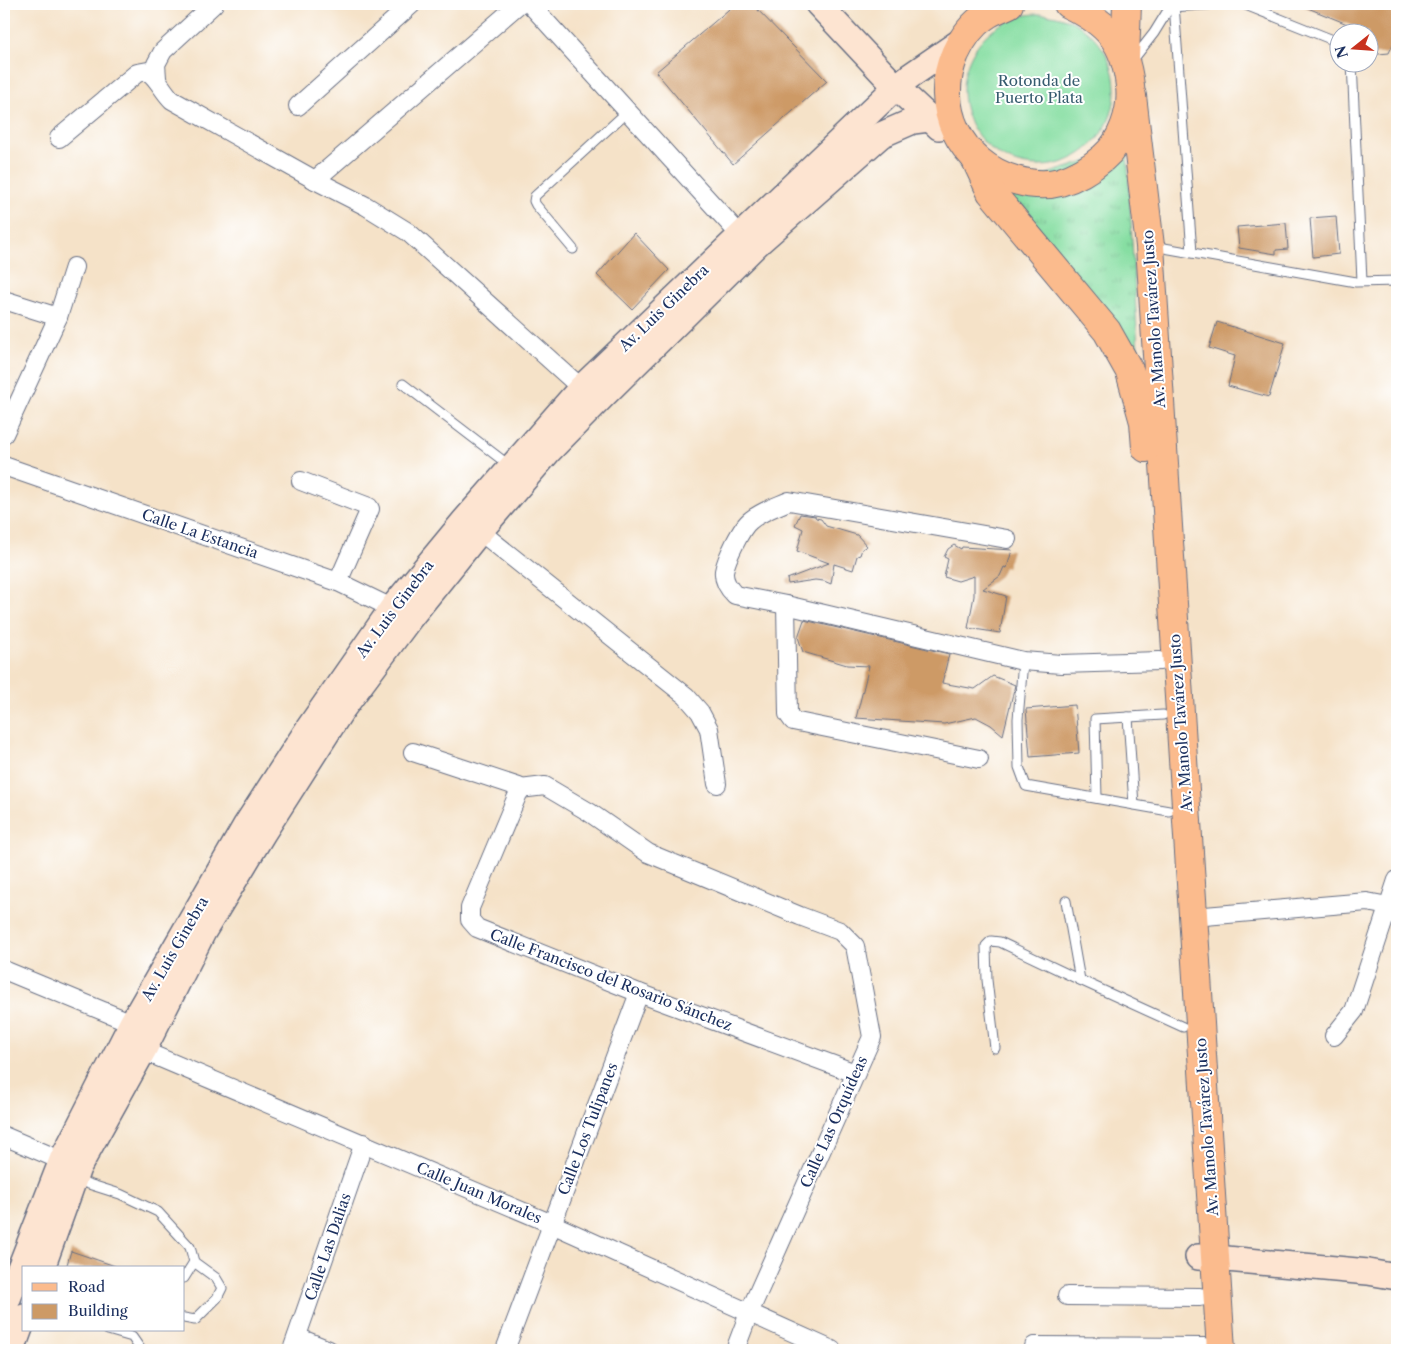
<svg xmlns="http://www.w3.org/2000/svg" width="1401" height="1354" viewBox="0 0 1401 1354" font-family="'Libre Caslon Text',serif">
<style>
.grass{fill:url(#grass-tufts);stroke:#508680}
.park{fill:#86dea2;stroke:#508680}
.building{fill:#cd9a66}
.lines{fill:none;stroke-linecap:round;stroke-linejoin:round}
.lane-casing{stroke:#676e83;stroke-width:11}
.street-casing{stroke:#676e83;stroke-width:20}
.secondary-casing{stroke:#676e83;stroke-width:28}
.primary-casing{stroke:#676e83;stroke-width:30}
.lane{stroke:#fff;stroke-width:9}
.street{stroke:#fff;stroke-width:18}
.secondary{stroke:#fde4d1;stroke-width:25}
.primary{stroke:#fbbb8d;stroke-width:28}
.labels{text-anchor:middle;stroke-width:4;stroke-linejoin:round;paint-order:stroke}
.park-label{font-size:15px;fill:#365b6f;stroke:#fff}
.street-label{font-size:15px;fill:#1b2f5e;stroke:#fff}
</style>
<defs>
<pattern id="grass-tufts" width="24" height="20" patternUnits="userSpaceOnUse" patternTransform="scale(1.25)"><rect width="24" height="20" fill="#86dea2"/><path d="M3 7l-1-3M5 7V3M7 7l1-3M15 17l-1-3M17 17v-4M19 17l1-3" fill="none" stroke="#73bf8e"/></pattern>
</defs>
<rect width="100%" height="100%" fill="#fff"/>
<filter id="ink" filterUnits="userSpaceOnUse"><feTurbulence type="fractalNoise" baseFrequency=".02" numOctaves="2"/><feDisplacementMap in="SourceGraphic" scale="10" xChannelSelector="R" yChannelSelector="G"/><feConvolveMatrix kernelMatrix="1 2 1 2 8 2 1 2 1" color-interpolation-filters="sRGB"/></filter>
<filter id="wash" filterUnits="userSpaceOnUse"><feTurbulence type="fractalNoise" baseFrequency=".0096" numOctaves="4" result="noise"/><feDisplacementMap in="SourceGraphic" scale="20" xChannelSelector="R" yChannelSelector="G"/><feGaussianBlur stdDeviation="1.12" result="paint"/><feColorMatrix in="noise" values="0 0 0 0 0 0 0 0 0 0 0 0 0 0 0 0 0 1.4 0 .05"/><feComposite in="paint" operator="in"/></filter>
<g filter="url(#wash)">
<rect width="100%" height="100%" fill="#f5e2c8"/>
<!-- grass -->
<polygon class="grass" points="1127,149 1139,369 998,189"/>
<!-- park -->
<circle class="park" cx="1039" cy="90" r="76"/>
<g id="blocks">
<!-- building -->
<g class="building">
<polygon points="735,4 752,4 827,81 733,164 656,72"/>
<polygon points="1298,4 1397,4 1397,45 1393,44 1389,53 1368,55 1368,32 1362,32 1362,30"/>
<polygon points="1336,216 1339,254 1313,257 1310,218"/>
<polygon points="1286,223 1288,249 1276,250 1276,254 1239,248 1237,227"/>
<polygon points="634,233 669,270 632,309 597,275"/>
<polygon points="1217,322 1285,343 1269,397 1228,386 1235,356 1209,348"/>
<polygon points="800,514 815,516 816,518 821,519 826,526 857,535 867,546 862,549 860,555 857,556 853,570 834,564 831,584 824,581 815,580 788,584 787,579 829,563 797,551 803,529 795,525"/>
<polygon points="954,545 961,549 962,547 1012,550 1007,568 1004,567 1000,576 983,589 1006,596 1000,633 968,628 974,596 974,576 958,581 944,577 948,559 944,557 948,549"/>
<polygon points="804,620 949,654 942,683 975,689 993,676 1015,685 1003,735 991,725 976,717 944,724 856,718 869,666 847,665 803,652 798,637"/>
<polygon points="1075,705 1079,753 1030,757 1026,709"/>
<polygon points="71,1251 115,1266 114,1268 66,1268"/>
</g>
</g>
</g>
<g filter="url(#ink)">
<use href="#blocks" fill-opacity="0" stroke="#676e83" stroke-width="1"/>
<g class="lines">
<defs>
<g id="lane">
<polyline points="1174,4 1192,253"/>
<polyline points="1243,4 1338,42"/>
<polyline points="1132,61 1154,33 1170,7 1220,4"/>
<polyline points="1352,62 1362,281"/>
<polyline points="1153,246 1356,282 1397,281"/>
<polyline points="573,249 536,205 534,201 535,196 628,111"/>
<polyline points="403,384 510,466"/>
<polyline points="1023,661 1018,719 1019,767 1026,786 1169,811"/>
<polyline points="1128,717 1134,805"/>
<polyline points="1097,798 1095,719 1163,715"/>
<polyline points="1066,901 1080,980"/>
<polyline points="995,1048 987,980 986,946 991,941 1000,942 1080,980 1183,1027"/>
<polyline points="76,1180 120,1194 158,1212 190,1247 194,1262 184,1278"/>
<polyline points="184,1318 195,1320 217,1298 222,1288 216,1278 194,1262"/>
<polyline points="108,1330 132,1337 141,1350"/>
</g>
<g id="street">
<polyline points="530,4 741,236"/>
<polyline points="157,78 156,64 163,51 214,4"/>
<polyline points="298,106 412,4"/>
<path d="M59,138l78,-65 11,-2c11,9 14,19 24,29l143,80 51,26 42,26 181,163"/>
<polyline points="315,180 519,4"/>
<polyline points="4,300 58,317"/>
<polyline points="4,434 58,317 74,267"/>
<polyline points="4,466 338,582 402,613"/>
<polyline points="301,481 369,507 370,509 338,582"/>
<polyline points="472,525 686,696 700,712 709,729 717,784"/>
<path d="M1007,539l-218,-38c-14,6 -27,10 -38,19 -10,7 -25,40 -27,51 -1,10 5,18 11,24l51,10 237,56 38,3 99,-3"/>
<polyline points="786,605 788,714 793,721 979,759"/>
<polyline points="413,752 519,787 520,789 470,908 470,920 477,928 639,993 855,1073"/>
<polyline points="520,789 545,786 589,812 648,853 800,916 840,931 855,946 872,1037 749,1313 735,1350"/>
<polyline points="1193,917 1367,902 1388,906 1397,910"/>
<polyline points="4,970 132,1023"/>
<polyline points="1334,1036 1354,1011 1397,880"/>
<polyline points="132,1046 552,1224 832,1350"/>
<polyline points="4,1136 72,1165"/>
<polyline points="1067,1296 1200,1297"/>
<polyline points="297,1337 329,1350"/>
<polyline points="1034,1346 1204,1347"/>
<polyline points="292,1350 364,1143"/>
<polyline points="505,1350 639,993"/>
</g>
<g id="secondary">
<polyline points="818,4 896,87 939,127"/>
<polyline points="1198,1257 1216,1258 1368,1272 1397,1277"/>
<polyline points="42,1268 78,1168 143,1051 203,932 263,833 341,711 410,618 480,531 548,452 604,395 757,244 881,135 913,121 929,119"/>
<polyline points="4,1309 62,1160 132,1023 246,825 308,729 393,607 465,520 581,388 896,87 910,76 961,41"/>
<polyline points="12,1350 24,1317"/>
</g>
<g id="primary">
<path d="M1009,4c-8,4 -17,7 -24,12 -14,9 -23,23 -30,38 -23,53 5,110 60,126 14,4 31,6 45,2 17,-5 30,-13 43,-24 19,-16 30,-47 27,-72 -5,-44 -22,-63 -62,-82"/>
<polyline points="1125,58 1127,4"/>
<polyline points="1132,96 1150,246 1221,1350"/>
<polyline points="975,158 991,192 1107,331 1130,372 1144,422 1146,448"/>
</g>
</defs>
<!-- lane casing -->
<use href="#lane" class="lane-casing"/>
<!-- street casing -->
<use href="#street" class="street-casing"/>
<!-- secondary casing -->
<use href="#secondary" class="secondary-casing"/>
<!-- primary casing -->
<use href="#primary" class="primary-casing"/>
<!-- lane -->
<use href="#lane" class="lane"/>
<!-- street -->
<use href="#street" class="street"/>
<!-- secondary -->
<use href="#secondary" class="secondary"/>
<!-- primary -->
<use href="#primary" class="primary"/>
</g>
</g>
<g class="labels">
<!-- park labels -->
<g class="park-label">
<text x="1039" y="86">Rotonda de<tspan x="1039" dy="17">Puerto Plata</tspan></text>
</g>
<!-- street labels -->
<g class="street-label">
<text transform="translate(664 308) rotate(-44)" y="5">Av. Luis Ginebra</text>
<text transform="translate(1154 319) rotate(-94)" y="5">Av. Manolo Tavárez Justo</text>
<text transform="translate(200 534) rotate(19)" y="5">Calle La Estancia</text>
<text transform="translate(395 609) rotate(-53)" y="5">Av. Luis Ginebra</text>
<text transform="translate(1181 723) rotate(-94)" y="5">Av. Manolo Tavárez Justo</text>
<text transform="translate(175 949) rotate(-60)" y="5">Av. Luis Ginebra</text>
<text transform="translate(611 980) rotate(21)" y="5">Calle Francisco del Rosario Sánchez</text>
<text transform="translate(834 1122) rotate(-66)" y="5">Calle Las Orquídeas</text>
<text transform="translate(1207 1127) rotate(-94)" y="5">Av. Manolo Tavárez Justo</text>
<text transform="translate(588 1129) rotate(-69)" y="5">Calle Los Tulipanes</text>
<text transform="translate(479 1193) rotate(23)" y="5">Calle Juan Morales</text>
<text transform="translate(328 1247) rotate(-71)" y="5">Calle Las Dalias</text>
</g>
</g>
<!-- margin -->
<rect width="1401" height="1354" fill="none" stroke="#fff" stroke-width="20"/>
<!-- legend -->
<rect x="22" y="1266" width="162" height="65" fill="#ffffff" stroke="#a4acbf"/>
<rect x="32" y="1283" width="25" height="8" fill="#fbbb8d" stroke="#a4acbf"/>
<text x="68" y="1292" font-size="15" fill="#1b2f5e">Road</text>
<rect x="32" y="1304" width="25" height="15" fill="#cd9a66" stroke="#a4acbf"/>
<text x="68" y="1316" font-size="15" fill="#1b2f5e">Building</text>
<!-- north arrow -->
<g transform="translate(1354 48) rotate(253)"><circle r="24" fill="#ffffff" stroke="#a4acbf"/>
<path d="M0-4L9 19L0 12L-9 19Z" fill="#c8321e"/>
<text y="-8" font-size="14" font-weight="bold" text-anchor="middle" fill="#1b2f5e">N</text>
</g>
</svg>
